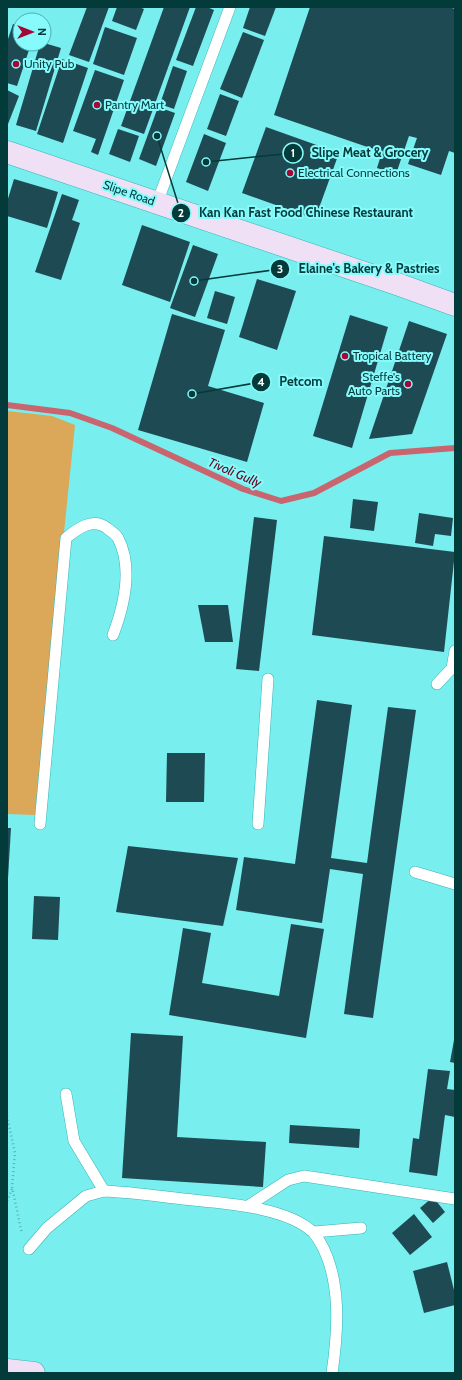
<svg xmlns="http://www.w3.org/2000/svg" width="462" height="1380" viewBox="0 0 462 1380" font-family="Cabin,sans-serif">
<style>
.green{fill:#dba759}
.lines{fill:none;stroke-linecap:round;stroke-linejoin:round}
.stream{stroke:#c9656e;stroke-width:6}
.building{fill:#1e4a54}
.service-casing{stroke:#37b3b5;stroke-width:12}
.secondary-casing{stroke:#37b3b5;stroke-width:23}
.path{stroke:#53b4b4;stroke-width:2.5;stroke-dasharray:1 3;stroke-linecap:butt}
.service{stroke:#fff;stroke-width:11}
.secondary{stroke:#f0e0f6;stroke-width:22}
.poi-dot{fill:#a40733;stroke:#87fbfc;stroke-width:1.5}
.labels{text-anchor:middle;stroke-width:4;stroke-linejoin:round;paint-order:stroke}
.poi-label{font-size:12px;fill:#033b3b;stroke:#87fbfc;text-anchor:start}
.street-label{font-size:12px;fill:#033b3b;stroke:#87fbfc}
.water-label{font-size:13px;font-style:italic;fill:#65041d;stroke:#87fbfc}
.leader{fill:none;stroke:#033b3b;stroke-width:1.5}
.callout-dot{fill:#033b3b;stroke:#87fbfc;stroke-width:1.5}
.mark-label{font-size:12px;text-anchor:middle;font-weight:bold;fill:#fff}
.callout-label{font-size:13px;text-anchor:middle;font-weight:bold;fill:#033b3b;stroke:#87fbfc;stroke-width:4;stroke-linejoin:round;paint-order:stroke}
</style>
<rect width="100%" height="100%" fill="#79eeee"/>
<!-- green -->
<polygon class="green" points="7,411 52,416 75,425 35,815 7,814"/>
<g class="lines">
<!-- stream -->
<polyline class="stream" points="7,405 70,413 112,428 243,489 281,501 314,493 390,453 455,448"/>
</g>
<!-- building -->
<g class="building">
<polygon points="87,7 109,7 89,62 69,55"/>
<polygon points="117,7 139,7 144,9 136,30 112,21"/>
<polygon points="164,7 190,7 144,134 121,126"/>
<polygon points="196,7 207,7 214,10 193,66 176,60"/>
<polygon points="250,7 276,7 265,36 243,28"/>
<polygon points="310,7 449,7 455,9 455,153 449,151 441,175 408,164 417,138 409,136 396,174 377,168 382,152 274,115"/>
<polygon points="13,24 20,26 20,44 31,44 17,86 7,83 7,42"/>
<polygon points="105,27 137,38 124,75 93,64"/>
<polygon points="243,32 264,40 242,98 220,89"/>
<polygon points="44,43 61,48 36,131 16,125 40,44"/>
<polygon points="62,59 88,68 63,143 37,134"/>
<polygon points="173,66 187,71 174,109 160,104"/>
<polygon points="95,70 124,80 98,155 91,152 96,139 73,131"/>
<polygon points="7,90 19,96 8,124 7,123"/>
<polygon points="220,94 239,101 226,136 207,129"/>
<polygon points="158,107 175,113 156,166 139,159"/>
<polygon points="266,127 339,153 315,219 242,193"/>
<polygon points="118,129 139,136 130,162 109,154"/>
<polygon points="204,134 226,143 208,191 186,182"/>
<polygon points="14,179 58,192 47,228 7,216 7,202"/>
<polygon points="62,194 79,200 72,220 80,223 61,280 35,272"/>
<polygon points="142,225 190,242 170,302 122,285"/>
<polygon points="193,245 218,254 195,317 170,308"/>
<polygon points="257,279 296,291 277,350 239,337"/>
<polygon points="215,291 235,297 227,324 207,318"/>
<polygon points="172,314 225,330 208,386 264,403 247,462 138,430"/>
<polygon points="350,315 388,327 352,448 313,436"/>
<polygon points="409,321 447,334 412,434 369,439"/>
<polygon points="353,499 378,502 374,531 350,528"/>
<polygon points="419,513 453,518 451,536 435,534 433,546 415,543"/>
<polygon points="254,517 277,520 259,671 236,669"/>
<polygon points="324,536 455,552 444,652 312,635"/>
<polygon points="198,605 228,605 233,642 205,642"/>
<polygon points="317,700 352,705 331,858 367,863 388,707 416,710 373,1018 344,1014 363,874 330,869 322,923 236,910 244,857 295,864"/>
<polygon points="167,753 205,753 204,802 166,802"/>
<polygon points="7,828 11,828 8,878 7,878"/>
<polygon points="128,846 238,858 223,926 116,912"/>
<polygon points="34,896 60,897 58,940 32,939"/>
<polygon points="291,924 324,929 306,1038 169,1015 183,928 211,933 202,983 279,996"/>
<polygon points="131,1033 183,1036 177,1137 266,1142 263,1187 122,1178"/>
<polygon points="454,1040 455,1040 455,1063 450,1062"/>
<polygon points="428,1069 450,1071 447,1089 455,1090 455,1117 445,1115 437,1176 409,1172 413,1138 419,1139"/>
<polygon points="290,1125 360,1129 359,1148 289,1143"/>
<polygon points="433,1197 445,1212 433,1223 420,1208"/>
<polygon points="414,1214 432,1237 410,1255 392,1233"/>
<polygon points="447,1262 455,1294 455,1305 424,1313 413,1271"/>
</g>
<g class="lines">
<defs>
<g id="service">
<polyline points="157,203 230,7"/>
<polyline points="437,684 452,668 455,651"/>
<path d="M40,824l26,-286c11,-9 27,-21 41,-10 3,3 9,6 11,10 15,29 6,68 -5,97"/>
<polyline points="258,824 268,679"/>
<polyline points="415,872 455,884"/>
<polyline points="66,1094 74,1141 104,1191"/>
<polyline points="248,1206 288,1180 304,1176 455,1199"/>
<polyline points="314,1232 361,1228"/>
<path d="M29,1249l18,-21 39,-32 18,-5c26,1 53,5 79,8 37,4 102,7 130,33 3,3 5,7 7,10 22,38 18,90 12,131"/>
</g>
<g id="secondary">
<polyline points="7,152 397,284 455,305"/>
<polyline points="7,1370 34,1373"/>
</g>
</defs>
<!-- service casing -->
<use href="#service" class="service-casing"/>
<!-- secondary casing -->
<use href="#secondary" class="secondary-casing"/>
<!-- path -->
<g class="path">
<polyline points="7,1116 15,1153 12,1187 22,1234"/>
<polyline points="7,1201 12,1189"/>
</g>
<!-- service -->
<use href="#service" class="service"/>
<!-- secondary -->
<use href="#secondary" class="secondary"/>
</g>
<!-- markers -->
<g class="poi-dot">
<circle cx="16" cy="64" r="4"/>
<circle cx="97" cy="105" r="4"/>
<circle cx="290" cy="173" r="4"/>
<circle cx="345" cy="356" r="4"/>
<circle cx="408" cy="384" r="4"/>
</g>
<g class="labels">
<!-- poi labels -->
<g class="poi-label">
<text x="24" y="68">Unity Pub</text>
<text x="105" y="109">Pantry Mart</text>
<text x="298" y="177">Electrical Connections</text>
<text x="353" y="360">Tropical Battery</text>
<text x="400" y="381" text-anchor="end">Steffe's<tspan x="400" dy="14">Auto Parts</tspan></text>
</g>
<!-- street labels -->
<g class="street-label">
<text transform="translate(129 193) rotate(19)" y="4">Slipe Road</text>
</g>
<!-- water labels -->
<g class="water-label">
<text transform="translate(235 472) rotate(23)" y="5">Tivoli Gully</text>
</g>
</g>
<!-- callouts -->
<path class="leader" d="M206 162L293 153M157 136L181 213M194 281L280 269M192 394L261 382"/>
<g class="callout-dot">
<circle cx="206" cy="162" r="4"/>
<circle cx="157" cy="136" r="4"/>
<circle cx="194" cy="281" r="4"/>
<circle cx="192" cy="394" r="4"/>
<circle cx="293" cy="153" r="10"/>
<circle cx="181" cy="213" r="10"/>
<circle cx="280" cy="269" r="10"/>
<circle cx="261" cy="382" r="10"/>
</g>
<g class="mark-label">
<text x="293" y="157">1</text>
<text x="181" y="217">2</text>
<text x="280" y="273">3</text>
<text x="261" y="386">4</text>
</g>
<g class="callout-label">
<text x="370" y="157">Slipe Meat &amp; Grocery</text>
<text x="306" y="217">Kan Kan Fast Food Chinese Restaurant</text>
<text x="369" y="273">Elaine's Bakery &amp; Pastries</text>
<text x="301" y="386">Petcom</text>
</g>
<!-- border -->
<rect width="462" height="1380" fill="none" stroke="#033b3b" stroke-width="16"/>
<!-- north arrow -->
<g transform="translate(32 32) rotate(90)"><circle r="19" fill="#87fbfc" stroke="#52aeaf"/>
<path d="M0-3L7 15L0 10L-7 15Z" fill="#a40733"/>
<text y="-6" font-size="11" font-weight="bold" text-anchor="middle" fill="#033b3b">N</text>
</g>
</svg>
